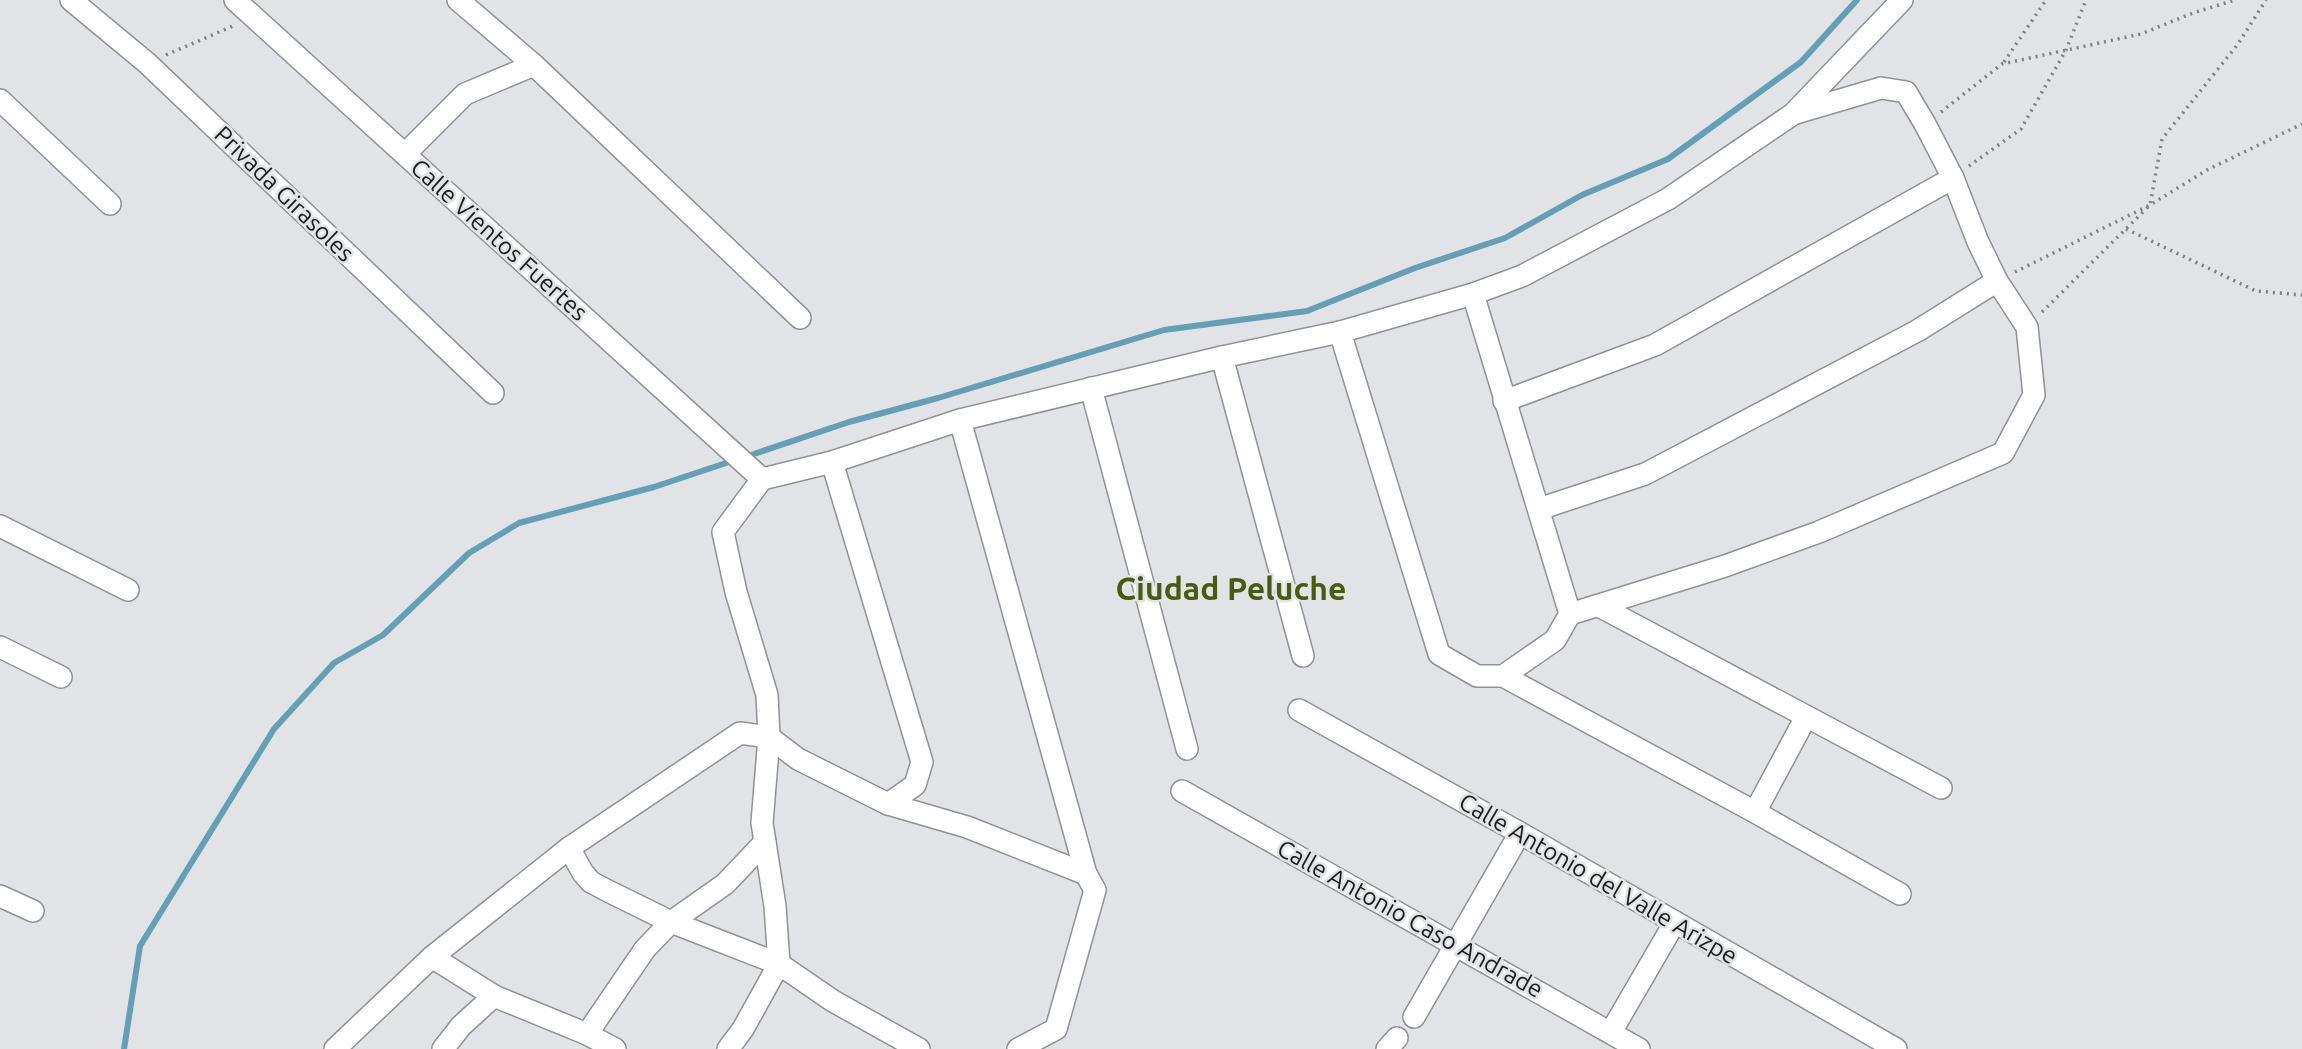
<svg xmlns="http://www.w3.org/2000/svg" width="2302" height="1049" viewBox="0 0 2302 1049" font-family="Ubuntu,sans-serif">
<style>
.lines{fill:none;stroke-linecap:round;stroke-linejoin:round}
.stream{stroke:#639fb5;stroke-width:6}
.street-casing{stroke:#909294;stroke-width:24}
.path{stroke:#7e8082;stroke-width:3.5;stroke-dasharray:2 5;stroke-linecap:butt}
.street{stroke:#fff;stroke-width:21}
.labels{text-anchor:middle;stroke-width:5;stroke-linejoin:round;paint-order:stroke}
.street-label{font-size:24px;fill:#1a1b1c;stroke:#e1e3e6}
.district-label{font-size:32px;font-weight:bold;fill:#485b0f;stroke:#e1e3e6}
</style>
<rect width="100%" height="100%" fill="#e1e3e6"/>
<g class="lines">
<!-- stream -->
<g class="stream">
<polyline points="745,457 849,422 938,398 1164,330 1307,311 1415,268 1505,238 1582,195 1668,159 1801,62 1857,0"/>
<polyline points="124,1049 140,946 274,729 334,663 383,635 469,553 519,523 654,487 735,460"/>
</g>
<defs>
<g id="street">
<polyline points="71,0 147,63 493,393"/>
<polyline points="235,0 762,479"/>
<polyline points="458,0 534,65 800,318"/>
<polyline points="0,100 110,204"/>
<polyline points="405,154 465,94 534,65"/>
<polyline points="1473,294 1570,614"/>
<polyline points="1340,332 1439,654 1477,676 1503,676 1555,640 1570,614 1725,566 1819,532 2003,453 2034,395 2027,327 1997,281 1978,242 1953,178 1925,124 1906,92 1881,88 1796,113"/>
<polyline points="1222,357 1303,656"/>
<polyline points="1091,388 1187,749"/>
<polyline points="1504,401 1655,345 1953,178"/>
<polyline points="960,420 1086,874 1095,890 1056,1029 1018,1049"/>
<polyline points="832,462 922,762 915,785 888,804"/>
<polyline points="1539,509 1645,474 1917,331 1997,281"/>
<polyline points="0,526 128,590"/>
<polyline points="1599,606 1941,788"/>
<polyline points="0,647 61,677"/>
<polyline points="1503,676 1755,812 1900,894"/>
<polyline points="1299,710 1520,833 1896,1049"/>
<polyline points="1182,791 1639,1049"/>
<polyline points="1755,812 1806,717"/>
<polyline points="569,848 583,873 591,882 608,891 671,922 779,964 833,1001 919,1049"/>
<polyline points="0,896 33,911"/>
<polyline points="432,957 494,996 587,1034 615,1049"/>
<polyline points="1414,1017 1520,833"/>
<polyline points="1611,1032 1675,922"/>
<polyline points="587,1034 645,949 671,922 725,884 765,842"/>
<polyline points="335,1049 432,957 569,848 740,733 769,737 798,759 888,804 967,827 1086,874"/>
<polyline points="443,1049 461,1026 494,996"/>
<polyline points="728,1049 743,1029 779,964 775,906 762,823 769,737 767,695 736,592 723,532 762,479 832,462 960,420 1222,357 1340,332 1473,294 1522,276 1668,199 1793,114 1902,0"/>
<polyline points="1387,1049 1397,1038"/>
</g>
</defs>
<!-- street casing -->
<use href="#street" class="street-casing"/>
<!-- path -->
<g class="path">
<polyline points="166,55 233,26"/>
<polyline points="2004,62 2046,0"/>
<polyline points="1941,112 2002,64 2141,34 2193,13 2235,0"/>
<polyline points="1969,166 2021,129 2066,50 2086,0"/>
<polyline points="2126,229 2256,291 2302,295"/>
<polyline points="2015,272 2150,205 2207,170 2302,124"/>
<polyline points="2042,312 2150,205 2162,139 2238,44 2266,0"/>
</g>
<!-- street -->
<use href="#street" class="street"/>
</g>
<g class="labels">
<!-- street labels -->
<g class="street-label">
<text transform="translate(284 194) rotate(44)" y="8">Privada Girasoles</text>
<text transform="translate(499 240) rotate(42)" y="8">Calle Vientos Fuertes</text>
<text transform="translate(1598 879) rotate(30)" y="8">Calle Antonio del Valle Arizpe</text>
<text transform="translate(1410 919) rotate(29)" y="8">Calle Antonio Caso Andrade</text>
</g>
<!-- district labels -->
<g class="district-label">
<text x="1231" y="600">Ciudad Peluche</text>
</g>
</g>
</svg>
